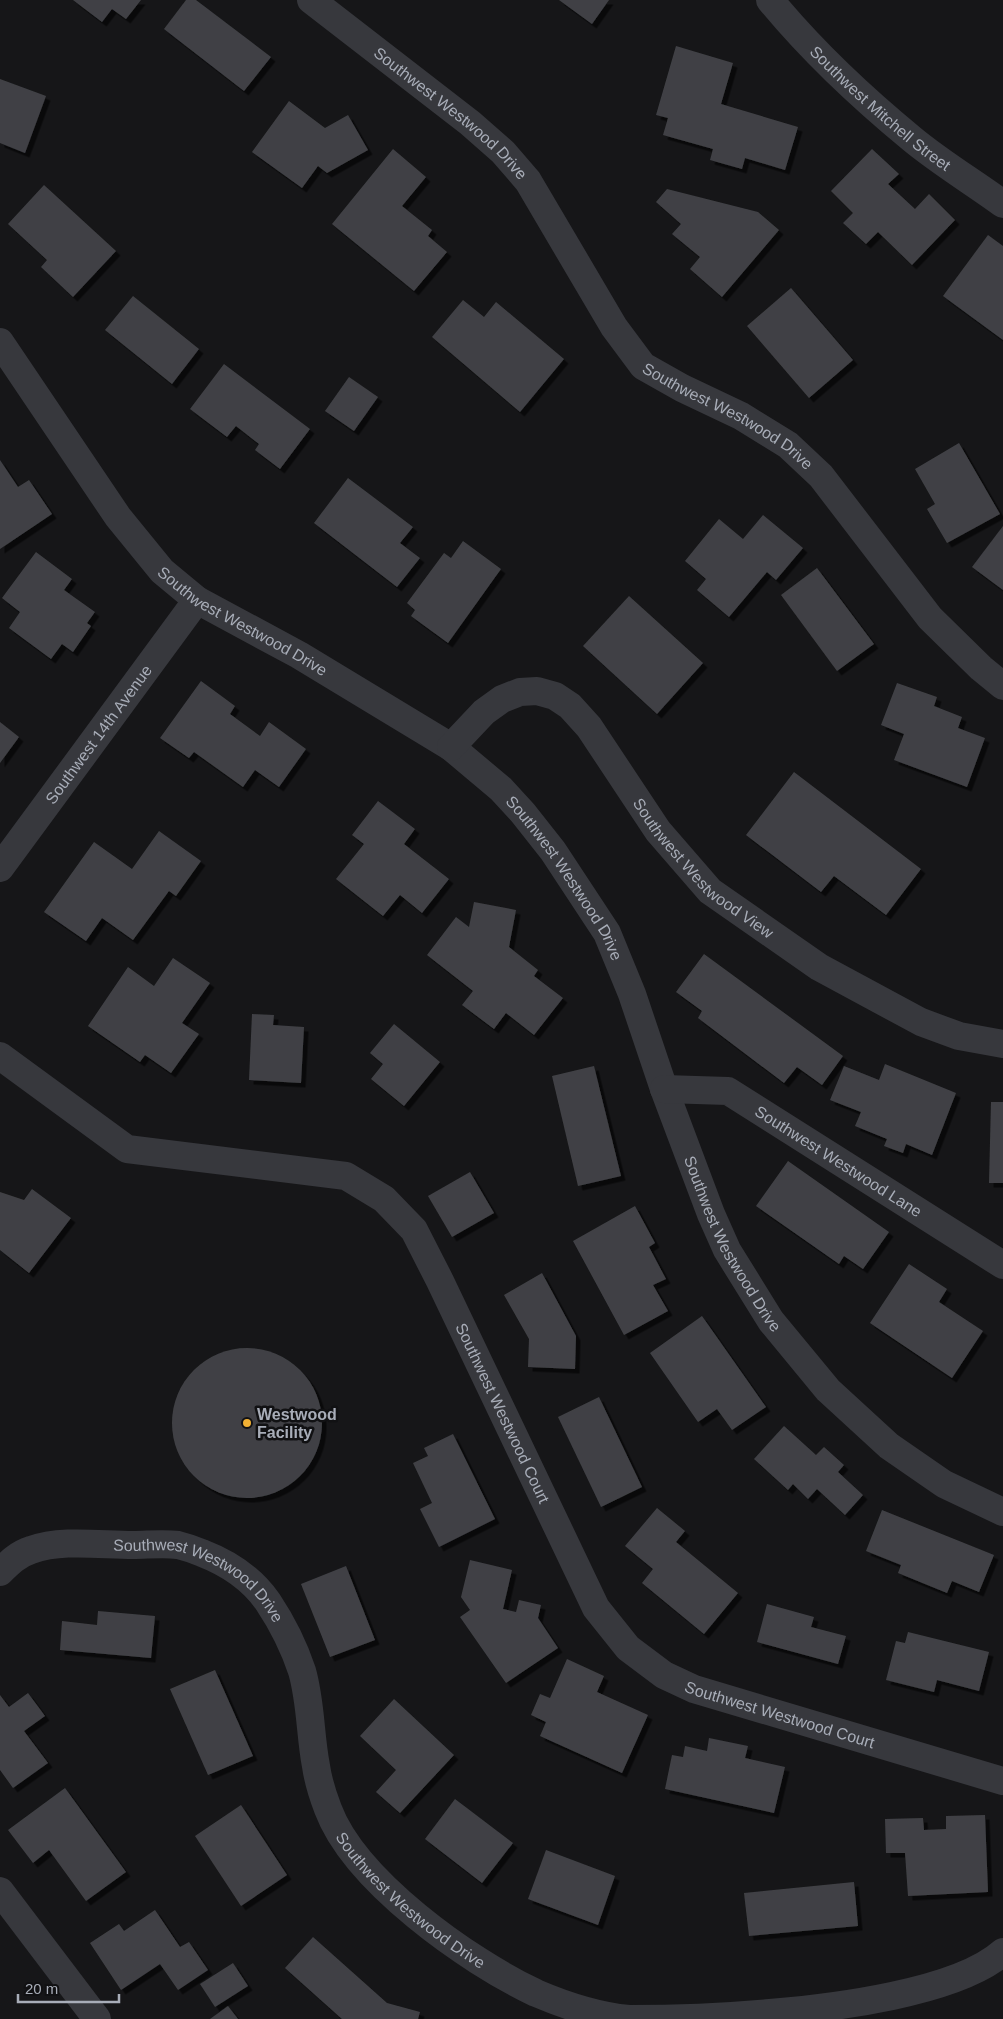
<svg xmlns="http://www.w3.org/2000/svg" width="1003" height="2019" viewBox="0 0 1003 2019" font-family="Arial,sans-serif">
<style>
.building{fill:#404145;filter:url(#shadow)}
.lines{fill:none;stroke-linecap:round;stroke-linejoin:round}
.minor{stroke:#37383d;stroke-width:28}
.poi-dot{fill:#f2b134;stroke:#111113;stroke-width:2}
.labels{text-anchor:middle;stroke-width:5;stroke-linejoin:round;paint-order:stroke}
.street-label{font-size:16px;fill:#a8adb8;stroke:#111113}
.poi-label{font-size:16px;font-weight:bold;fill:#a8adb8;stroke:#111113;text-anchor:start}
</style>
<defs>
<filter id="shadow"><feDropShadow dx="4.5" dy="4.5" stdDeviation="0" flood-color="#0009"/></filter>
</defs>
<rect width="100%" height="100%" fill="#161618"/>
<!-- building -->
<g class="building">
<polygon points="73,0 141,0 126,19 112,9 102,22"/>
<polygon points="186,0 196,0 271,57 244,91 164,29"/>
<polygon points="559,0 609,0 592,24"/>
<polygon points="676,46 733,63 721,104 798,127 785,170 745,158 742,169 710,160 713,149 663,135 668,118 656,115"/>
<polygon points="0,79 46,96 25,153 0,143"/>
<polygon points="289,101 325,128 348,115 368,150 327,173 318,166 302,188 252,152"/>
<polygon points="393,149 426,177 402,206 432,230 428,236 447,252 414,291 332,224"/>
<polygon points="872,149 899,174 888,184 915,209 929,194 955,220 912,265 878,232 866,244 843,223 853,213 831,191"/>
<polygon points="44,185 116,251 73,297 41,267 47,260 8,224"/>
<polygon points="667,189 758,212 779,230 722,297 690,269 700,257 672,234 681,224 656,202"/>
<polygon points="988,235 1003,246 1003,340 943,296"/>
<polygon points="791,288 853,360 809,398 747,326"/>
<polygon points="133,296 199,349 172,384 105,330"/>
<polygon points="463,300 484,317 496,302 564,359 520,412 432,337"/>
<polygon points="224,364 310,429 280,469 255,450 259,444 236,426 227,437 190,409"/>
<polygon points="349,377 378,397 354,431 325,411"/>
<polygon points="959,443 1000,514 947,543 927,509 935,504 915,469"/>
<polygon points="0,460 18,487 29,480 52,514 0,549"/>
<polygon points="348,478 413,527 400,543 420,558 397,587 314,523"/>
<polygon points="763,515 803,548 776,580 767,572 729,617 697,590 706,579 685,561 719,519 743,539"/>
<polygon points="1003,526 1003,590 972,567"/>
<polygon points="463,541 501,569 448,643 411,616 415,610 407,603 444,553 451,558"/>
<polygon points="36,552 72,579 64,590 95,612 87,623 91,626 73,652 62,644 51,659 9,628 20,612 2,598"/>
<polygon points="817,568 874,644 837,671 781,595"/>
<polygon points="629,596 703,663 657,714 583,646"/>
<polygon points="201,681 235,706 230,714 260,736 269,722 306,749 279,787 255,770 243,787 194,752 189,758 160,738"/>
<polygon points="897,683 937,697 934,706 962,717 958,728 985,738 967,787 894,760 904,734 881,725"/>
<polygon points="0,722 19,737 0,763"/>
<polygon points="794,772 921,869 886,915 834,876 821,892 746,835"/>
<polygon points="378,801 415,829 404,844 449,879 422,913 400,895 383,916 336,879 364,844 352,835"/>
<polygon points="159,831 201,861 176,896 169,891 133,940 102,918 86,941 44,912 94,842 132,869"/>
<polygon points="474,902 516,910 509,947 538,970 534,976 563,998 534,1035 506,1013 494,1029 462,1005 473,991 427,955 456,917 469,927"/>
<polygon points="704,954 843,1056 822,1085 797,1067 784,1083 698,1018 702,1011 676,992"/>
<polygon points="173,958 210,983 182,1023 199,1034 171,1073 145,1055 140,1062 88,1026 128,967 154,986"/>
<polygon points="252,1014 274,1015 273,1025 304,1027 301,1083 249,1080"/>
<polygon points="394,1024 440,1062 404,1106 371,1079 383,1064 370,1053"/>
<polygon points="885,1064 956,1093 932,1155 906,1144 903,1153 884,1146 887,1139 855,1126 861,1112 830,1100 844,1066 879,1080"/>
<polygon points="594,1066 621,1176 578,1186 552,1076"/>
<polygon points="991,1102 1003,1102 1003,1183 989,1183"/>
<polygon points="788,1161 889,1232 863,1269 844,1256 839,1264 756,1206"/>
<polygon points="470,1172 494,1213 452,1237 428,1196"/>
<polygon points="32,1189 71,1218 29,1273 0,1250 0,1192 24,1200"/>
<polygon points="635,1206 655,1243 649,1247 666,1279 653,1285 668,1311 624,1335 573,1241"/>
<polygon points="909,1264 947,1289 939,1302 983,1331 952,1378 870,1323"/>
<polygon points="542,1273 576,1336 575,1369 528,1367 529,1339 504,1295"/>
<polygon points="702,1316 766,1407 732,1430 717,1409 698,1422 650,1353"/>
<circle cx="247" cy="1423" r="75"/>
<polygon points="599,1397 642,1487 601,1507 558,1417"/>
<polygon points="784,1426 816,1455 824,1447 844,1465 838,1472 863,1495 845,1515 817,1489 808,1499 793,1484 788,1490 754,1459"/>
<polygon points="453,1434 495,1519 439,1547 420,1509 432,1503 413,1463 428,1456 424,1448"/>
<polygon points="657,1508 685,1531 676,1542 738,1593 704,1634 642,1583 653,1569 625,1546"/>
<polygon points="882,1510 994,1555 979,1592 952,1581 947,1593 898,1573 901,1565 866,1551"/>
<polygon points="470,1560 512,1570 503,1609 516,1612 519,1600 541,1605 538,1618 558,1648 506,1683 460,1617 470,1610 461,1597"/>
<polygon points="346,1566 375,1640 330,1657 301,1584"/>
<polygon points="767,1604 814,1617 811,1627 846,1636 838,1664 757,1642"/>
<polygon points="98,1611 155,1616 151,1658 60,1650 62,1621 97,1625"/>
<polygon points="908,1632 989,1652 979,1691 937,1680 934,1692 886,1680 896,1641 905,1643"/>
<polygon points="567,1659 604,1676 597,1692 648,1715 622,1773 540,1736 546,1722 531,1715 540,1694 550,1698"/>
<polygon points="215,1670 253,1756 208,1775 170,1689"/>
<polygon points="28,1693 45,1716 24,1731 48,1763 13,1788 0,1770 0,1695 9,1707"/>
<polygon points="394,1699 454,1755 400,1813 376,1792 396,1770 360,1736"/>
<polygon points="709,1738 748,1746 745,1758 785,1767 774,1813 665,1789 672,1755 683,1757 685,1746 707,1751"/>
<polygon points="65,1788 126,1872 86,1901 49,1850 33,1863 8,1830"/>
<polygon points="455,1799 513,1843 482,1883 425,1839"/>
<polygon points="241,1805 287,1875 241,1906 195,1836"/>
<polygon points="985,1815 988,1892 908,1896 905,1853 886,1853 885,1819 923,1818 924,1830 946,1829 946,1816"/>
<polygon points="546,1850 615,1876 598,1925 528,1899"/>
<polygon points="854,1882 858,1926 749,1936 744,1893"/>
<polygon points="155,1910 180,1947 189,1942 208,1970 178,1990 160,1964 121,1990 90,1943 119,1924 124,1931"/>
<polygon points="313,1937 387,2003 420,2012 418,2019 342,2019 285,1968"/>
<polygon points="233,1963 248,1986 215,2007 200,1984"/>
<polygon points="228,2006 238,2019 210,2019"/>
</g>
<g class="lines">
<!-- minor -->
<g class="minor">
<path id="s1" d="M311,0l159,123 33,29 25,29 86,146 29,39 39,22 59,28 47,29 33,31 109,142 51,50 22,18"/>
<path id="s2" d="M770,0c42,51 91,97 142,139 29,24 61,43 91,65"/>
<path id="s3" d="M0,342l118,175 44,54 35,29 102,55 152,92 50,42 22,24 30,38 54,82 25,61 32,95 47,125 16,36 44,71 57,69 61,56 55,38 59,28"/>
<path id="s4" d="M451,747l33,-35 18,-13 18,-7 17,-1 18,5 15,10 19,21 69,104 52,60 109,76 102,55 38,14 44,8"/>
<path id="s5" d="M0,868l197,-268"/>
<path id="s6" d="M0,1056l127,93 219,27 38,23 30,31 26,51 156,327 32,40 36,27 30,14 309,92"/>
<path id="s7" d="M664,1089l64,2 275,174"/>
<path id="s8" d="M0,1572c9,-9 18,-18 31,-22 31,-11 69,-5 102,-5 14,0 30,-2 45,0 8,2 17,5 24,8 26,10 50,26 66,49 14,21 26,45 34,69 9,31 8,64 14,95 2,14 7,30 12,43 27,72 140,152 208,184 28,12 63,23 93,26 43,0 97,-2 141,-6 61,-5 187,-20 233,-61"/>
<polyline points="0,1891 97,2019"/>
</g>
</g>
<!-- markers -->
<circle class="poi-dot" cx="247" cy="1423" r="5"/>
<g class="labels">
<!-- street labels -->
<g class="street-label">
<text dy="6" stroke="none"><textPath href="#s2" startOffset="155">Southwest Mitchell Street</textPath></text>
<text dy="6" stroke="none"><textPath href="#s1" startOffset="180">Southwest Westwood Drive</textPath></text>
<text dy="6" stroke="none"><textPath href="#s1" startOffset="600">Southwest Westwood Drive</textPath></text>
<text dy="6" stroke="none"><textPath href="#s3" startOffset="376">Southwest Westwood Drive</textPath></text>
<text dy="6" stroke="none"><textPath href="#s5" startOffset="166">Southwest 14th Avenue</textPath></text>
<text dy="6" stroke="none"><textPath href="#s4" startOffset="355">Southwest Westwood View</textPath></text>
<text dy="6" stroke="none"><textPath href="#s3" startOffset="795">Southwest Westwood Drive</textPath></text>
<text dy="6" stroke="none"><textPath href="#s7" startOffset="195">Southwest Westwood Lane</textPath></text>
<text dy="6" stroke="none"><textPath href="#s3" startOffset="1200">Southwest Westwood Drive</textPath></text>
<text dy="6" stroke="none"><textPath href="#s6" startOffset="669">Southwest Westwood Court</textPath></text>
<text dy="6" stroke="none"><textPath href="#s8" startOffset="219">Southwest Westwood Drive</textPath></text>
<text dy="6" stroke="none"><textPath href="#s6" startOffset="1104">Southwest Westwood Court</textPath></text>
<text dy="6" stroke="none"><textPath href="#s8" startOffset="638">Southwest Westwood Drive</textPath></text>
</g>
<!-- poi labels -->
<g class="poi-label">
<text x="257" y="1420">Westwood<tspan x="257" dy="18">Facility</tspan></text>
</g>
</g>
<!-- scale -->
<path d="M18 1994v8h101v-8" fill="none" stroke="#a8adb8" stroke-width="2.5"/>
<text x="25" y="1994" font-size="15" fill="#a8adb8" stroke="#111113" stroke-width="4" paint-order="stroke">20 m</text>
</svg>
